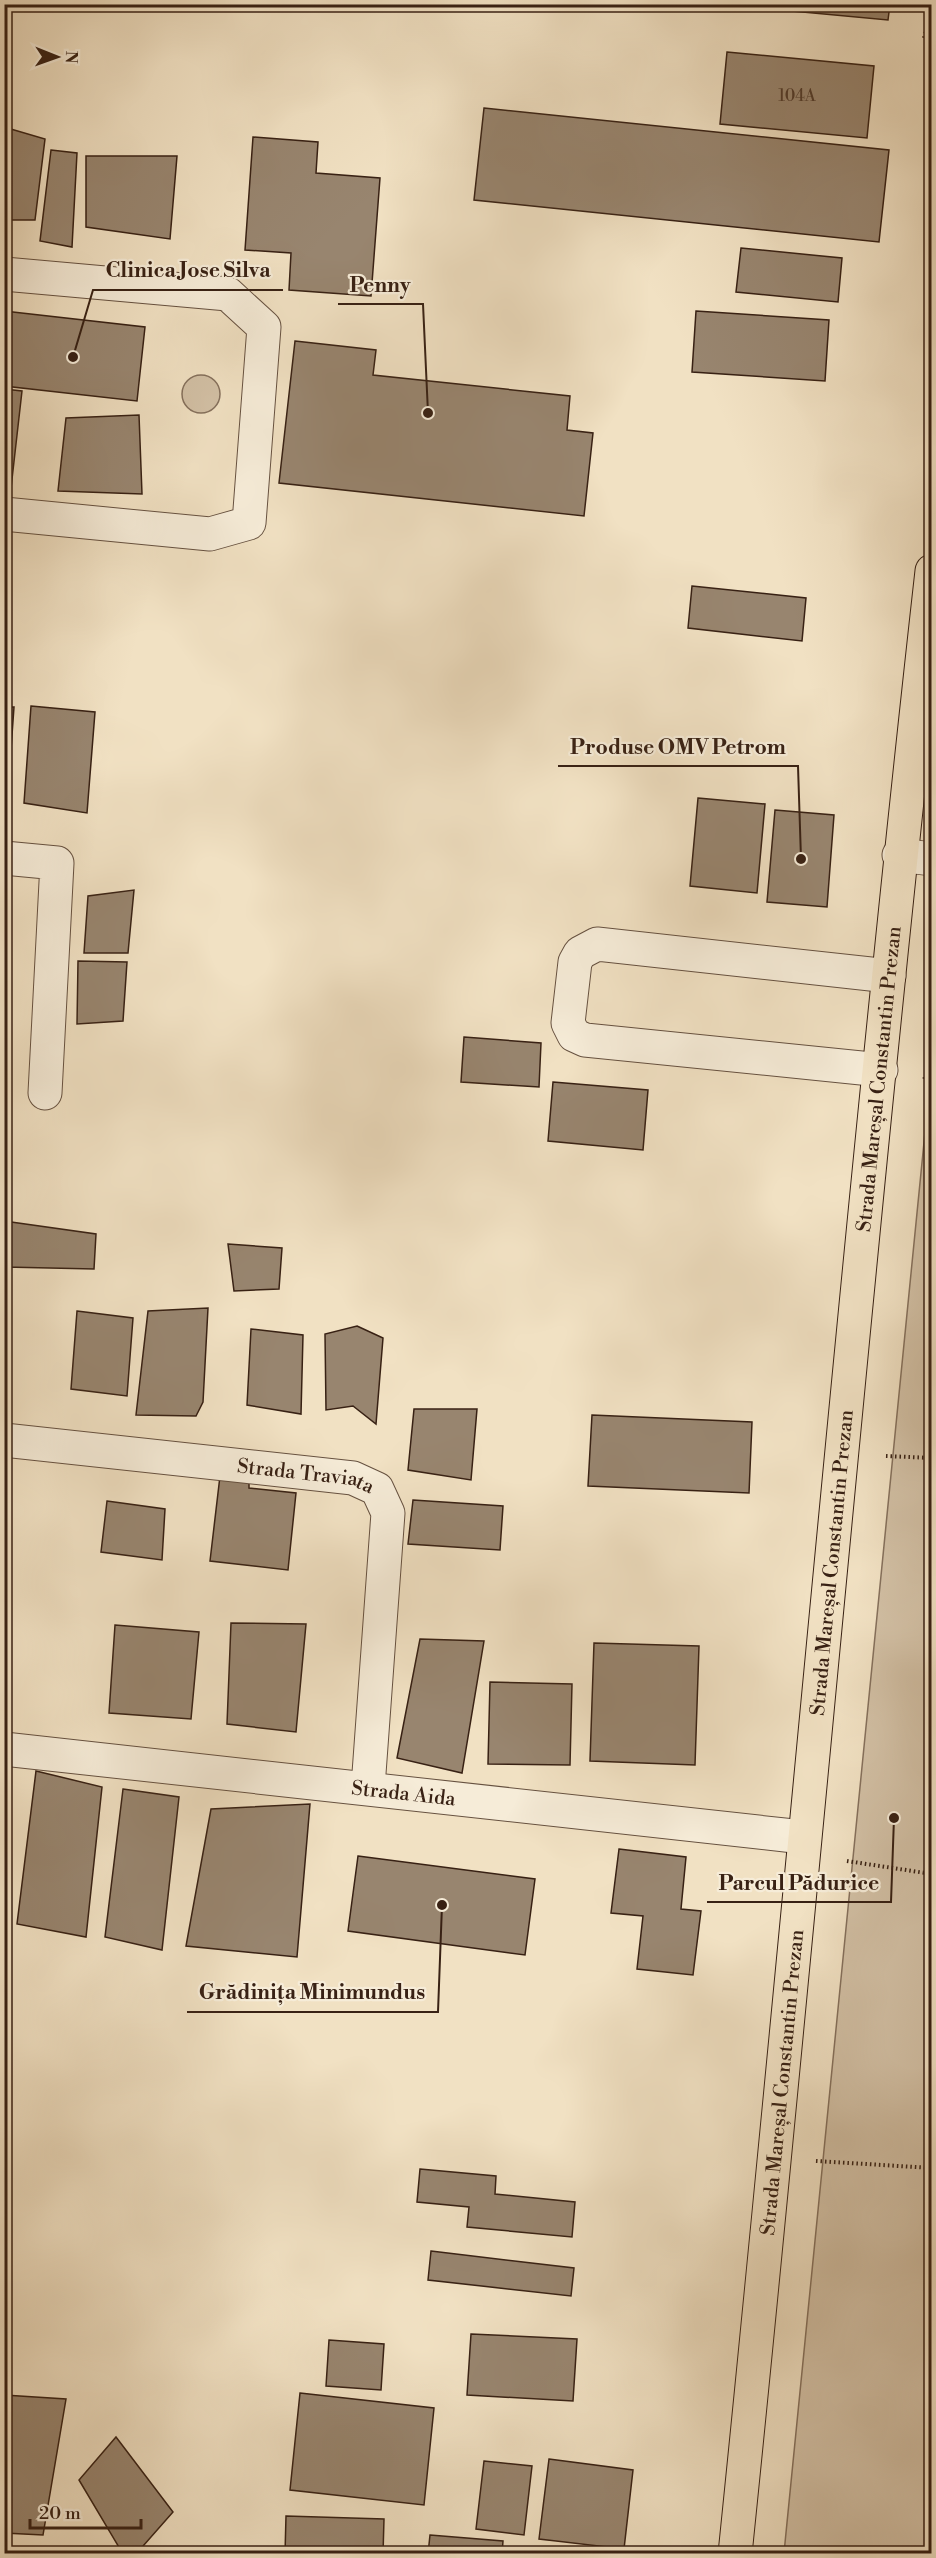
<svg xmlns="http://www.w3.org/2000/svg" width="936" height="2558" viewBox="0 0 936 2558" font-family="'Libre Bodoni',serif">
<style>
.green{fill:#d2c0a5;stroke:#85705c;stroke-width:1.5}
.building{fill:#98856f;stroke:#382114;stroke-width:1.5}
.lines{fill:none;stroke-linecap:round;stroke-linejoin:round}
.minor-casing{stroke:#665140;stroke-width:35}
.major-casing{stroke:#382114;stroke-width:35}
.path{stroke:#382114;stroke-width:4;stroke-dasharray:1.5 3;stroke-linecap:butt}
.minor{stroke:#f6ecd8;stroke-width:33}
.major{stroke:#f1e1c3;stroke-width:33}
.labels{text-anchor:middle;stroke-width:4.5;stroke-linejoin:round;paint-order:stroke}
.number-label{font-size:16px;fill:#503a2b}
.street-label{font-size:20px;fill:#382114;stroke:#f6ecd8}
.leader{fill:none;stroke:#382114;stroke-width:2}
.callout-dot{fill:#382114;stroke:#f6ecd8;stroke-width:2}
.callout-label{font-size:21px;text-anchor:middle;font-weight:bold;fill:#382114;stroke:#f6ecd8;stroke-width:4.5;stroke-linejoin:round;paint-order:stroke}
</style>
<rect width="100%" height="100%" fill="#f1e1c3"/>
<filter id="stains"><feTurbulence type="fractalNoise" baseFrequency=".00333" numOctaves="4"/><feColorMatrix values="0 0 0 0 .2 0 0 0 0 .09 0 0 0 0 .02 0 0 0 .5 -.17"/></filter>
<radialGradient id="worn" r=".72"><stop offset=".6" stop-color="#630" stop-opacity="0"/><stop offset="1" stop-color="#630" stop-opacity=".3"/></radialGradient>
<!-- green -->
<g class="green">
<circle cx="201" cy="394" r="19"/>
<polygon points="930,1082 931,2553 784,2553"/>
</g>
<!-- building -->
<g class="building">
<polygon points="715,4 890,4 888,20"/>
<polygon points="727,52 874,66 867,138 720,124"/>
<polygon points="484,108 889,150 879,242 474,200"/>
<polygon points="4,127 45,139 35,220 4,220"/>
<polygon points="253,137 318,142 316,173 380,178 371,296 289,290 291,253 245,250"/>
<polygon points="51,150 77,153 72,247 40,241"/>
<polygon points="86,156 177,156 170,239 86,227"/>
<polygon points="741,248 842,258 838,302 736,292"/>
<polygon points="4,311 145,327 137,401 4,386"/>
<polygon points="696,311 829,320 825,381 692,372"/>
<polygon points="295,341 376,350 373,375 570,396 567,430 593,433 584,516 279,483"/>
<polygon points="4,389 22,391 11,488 4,487"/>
<polygon points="139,415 142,494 58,491 66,418"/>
<polygon points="692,586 806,598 802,641 688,628"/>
<polygon points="31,706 95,712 87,813 24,803"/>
<polygon points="4,707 14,707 8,791 4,790"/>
<polygon points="698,798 765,804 757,893 690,886"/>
<polygon points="775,810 834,815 827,907 767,902"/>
<polygon points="134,890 128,953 84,953 88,896"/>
<polygon points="78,961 127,962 123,1021 77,1024"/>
<polygon points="464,1037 541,1043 539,1087 461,1082"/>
<polygon points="553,1082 648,1090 643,1150 548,1141"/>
<polygon points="4,1221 96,1234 94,1269 5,1267"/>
<polygon points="228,1244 282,1248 279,1289 234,1291"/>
<polygon points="208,1308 203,1402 196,1416 136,1415 148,1311"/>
<polygon points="77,1311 133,1318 127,1396 71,1389"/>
<polygon points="357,1326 383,1338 376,1424 353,1406 326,1410 325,1334"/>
<polygon points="251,1329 303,1335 301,1414 247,1405"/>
<polygon points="414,1409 477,1409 471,1480 408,1470"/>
<polygon points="592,1415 752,1422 749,1493 588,1486"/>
<polygon points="220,1476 249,1478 249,1488 296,1493 288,1570 210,1561"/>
<polygon points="413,1500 503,1506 500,1550 408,1544"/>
<polygon points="107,1501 165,1509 162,1560 101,1552"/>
<polygon points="231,1623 306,1624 296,1732 227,1724"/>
<polygon points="115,1625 199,1632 191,1719 109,1713"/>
<polygon points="420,1639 484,1641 462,1773 397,1758"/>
<polygon points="594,1643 699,1646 695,1765 590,1761"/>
<polygon points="490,1682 572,1684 570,1765 488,1764"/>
<polygon points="36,1771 102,1787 86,1937 17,1924"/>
<polygon points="123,1789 179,1797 162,1950 105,1937"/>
<polygon points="310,1804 297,1957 186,1946 211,1809"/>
<polygon points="619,1849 686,1857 681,1909 701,1911 693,1975 637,1969 643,1916 611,1913"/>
<polygon points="358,1856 535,1879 525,1955 348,1931"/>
<polygon points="420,2169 496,2176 495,2194 575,2202 572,2237 467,2227 469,2207 417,2202"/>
<polygon points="431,2251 574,2268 571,2296 428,2280"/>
<polygon points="471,2334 577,2339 573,2401 467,2395"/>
<polygon points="329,2340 384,2344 381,2390 326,2386"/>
<polygon points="300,2393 434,2408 424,2505 290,2490"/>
<polygon points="4,2395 66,2399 43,2535 4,2533"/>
<polygon points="116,2437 173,2512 136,2554 123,2554 79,2480"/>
<polygon points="549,2459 633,2470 624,2549 539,2539"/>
<polygon points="484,2461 532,2466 524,2535 476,2529"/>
<polygon points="286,2516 384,2519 383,2554 285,2554"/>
<polygon points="430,2535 503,2541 502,2554 428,2554"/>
</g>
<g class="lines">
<defs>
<g id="minor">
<polyline points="4,274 228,294 264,327 249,523 210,534 4,514"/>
<polyline points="899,855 932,859"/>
<polyline points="4,858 57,863 45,1093"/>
<polyline points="881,1070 585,1040 574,1035 568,1023 575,962 580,953 597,944 889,976"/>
<path id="s1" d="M4,1440l349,38 24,11 11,24 -20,274"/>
<path id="s2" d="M4,1749l799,88"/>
</g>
<g id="major">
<path id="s3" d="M735,2554c68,-661 123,-1323 197,-1983"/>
</g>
</defs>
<!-- minor casing -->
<use href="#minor" class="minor-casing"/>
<!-- major casing -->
<use href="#major" class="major-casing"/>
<!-- path -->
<g class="path">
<polyline points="924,38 932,10"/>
<polyline points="932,1077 924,1076 932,1099"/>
<polyline points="886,1456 932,1458"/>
<polyline points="847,1861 932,1874"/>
<polyline points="816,2161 932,2168"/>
</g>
<!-- minor -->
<use href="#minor" class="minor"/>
<!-- major -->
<use href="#major" class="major"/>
</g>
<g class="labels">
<!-- number labels -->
<g class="number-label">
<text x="797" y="101">104A</text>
</g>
<!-- street labels -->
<g class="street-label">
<text dy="7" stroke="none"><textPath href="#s3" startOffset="1482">Strada Mareșal Constantin Prezan</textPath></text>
<text dy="7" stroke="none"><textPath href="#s1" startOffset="304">Strada Traviata</textPath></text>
<text dy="7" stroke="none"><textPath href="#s3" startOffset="996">Strada Mareșal Constantin Prezan</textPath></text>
<text dy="7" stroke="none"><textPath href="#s2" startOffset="402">Strada Aida</textPath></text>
<text dy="7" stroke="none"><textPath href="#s3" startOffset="474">Strada Mareșal Constantin Prezan</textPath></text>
</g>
</g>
<!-- callouts -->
<path class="leader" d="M73 357L93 290H283M428 413L423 304H338M801 859L798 766H558M894 1818L891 1902H707M442 1905L438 2012H187"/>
<g class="callout-dot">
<circle cx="73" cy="357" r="6"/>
<circle cx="428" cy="413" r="6"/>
<circle cx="801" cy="859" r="6"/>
<circle cx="894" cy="1818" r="6"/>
<circle cx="442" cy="1905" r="6"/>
</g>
<g class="callout-label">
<text x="188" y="277">Clinica Jose Silva</text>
<text x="380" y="292">Penny</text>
<text x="678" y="754">Produse OMV Petrom</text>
<text x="799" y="1890">Parcul Pădurice</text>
<text x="312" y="1999">Grădinița Minimundus</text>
</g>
<!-- margin -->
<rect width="936" height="2558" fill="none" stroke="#f1e1c3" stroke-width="24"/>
<rect x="6" y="6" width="924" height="2546" fill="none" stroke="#382114" stroke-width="3"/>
<rect x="12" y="12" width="912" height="2534" fill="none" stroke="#382114" stroke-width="1.5"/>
<!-- north arrow -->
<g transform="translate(57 57) rotate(91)" stroke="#f6ecd8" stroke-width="4.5" paint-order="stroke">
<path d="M0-4.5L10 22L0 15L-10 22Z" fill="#382114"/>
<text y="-9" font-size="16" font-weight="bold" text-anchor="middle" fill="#382114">N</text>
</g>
<!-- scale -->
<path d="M30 2519v9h111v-9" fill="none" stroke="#382114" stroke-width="3"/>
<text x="39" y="2519" font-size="18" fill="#382114" stroke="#f6ecd8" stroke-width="4.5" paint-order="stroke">20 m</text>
<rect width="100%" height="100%" filter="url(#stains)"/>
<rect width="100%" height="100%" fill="url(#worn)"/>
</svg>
